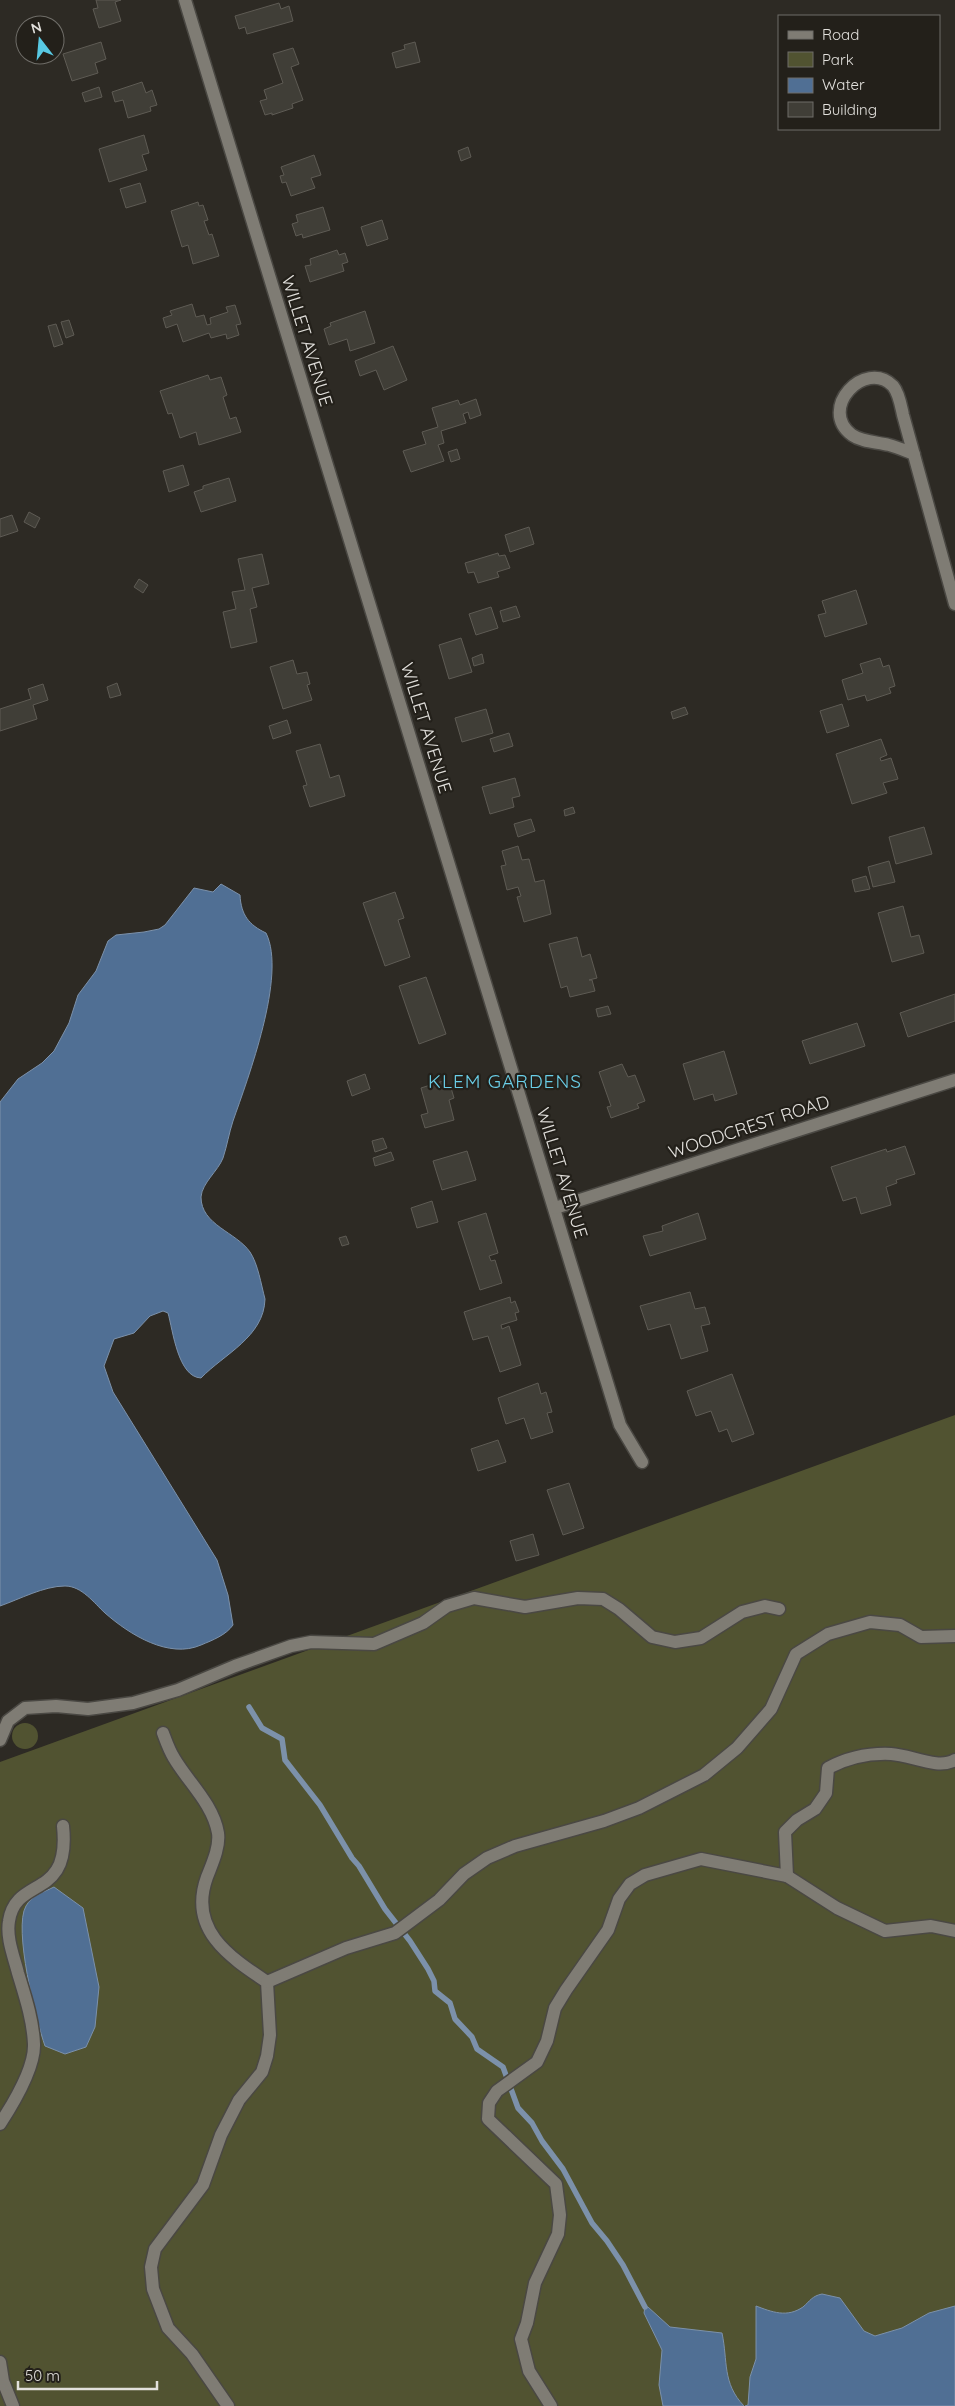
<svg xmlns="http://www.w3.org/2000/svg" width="955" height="2406" viewBox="0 0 955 2406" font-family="Quicksand,sans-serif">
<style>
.green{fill:#515331}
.water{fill:#506f94;stroke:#7c91aa}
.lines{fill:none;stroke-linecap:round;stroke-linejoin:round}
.stream{stroke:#7c91aa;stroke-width:5.5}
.building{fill:#403e37;stroke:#5e5b54}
.minor-casing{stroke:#4a4843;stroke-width:15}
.minor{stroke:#7f7c74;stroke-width:12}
.labels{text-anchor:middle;stroke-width:4.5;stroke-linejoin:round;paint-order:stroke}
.street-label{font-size:18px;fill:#e2e0dc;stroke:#23201a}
.neighbourhood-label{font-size:19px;letter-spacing:1px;fill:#6acee7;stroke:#23201a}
</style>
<rect width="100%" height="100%" fill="#2d2a24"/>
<!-- green -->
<g class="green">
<polygon points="955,1415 955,2406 0,2406 0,1762"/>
<circle cx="25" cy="1736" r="13"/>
</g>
<!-- water -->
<g class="water">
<path d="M221,884l19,11c1,20 9,30 26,38 21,42 -18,145 -33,188 -4,12 -6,25 -10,37 -5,13 -21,25 -22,39 0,28 35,35 49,55 8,12 11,32 15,47 -1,38 -41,55 -64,79 -23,-1 -28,-47 -33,-65l-5,-2 -13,5 -16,17 -20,6 -10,27 9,26 104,168 11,35 5,30c-7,10 -20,15 -32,20 -32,14 -71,-10 -96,-32 -11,-10 -23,-27 -40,-27 -21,0 -45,13 -65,20v-504l18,-23 24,-16 12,-12 15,-28 9,-28 18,-24 12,-30 8,-6 28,-3 15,-3 6,-4 29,-37 19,4z"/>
<path d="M54,1887l29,21 16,79 -4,40 -9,20 -21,7 -20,-8c-9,-26 -32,-118 -19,-140 6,-11 18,-14 28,-19z"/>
<path d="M822,2294l18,4 24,33 11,5 27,-8 27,-15 26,-7v100h-210l3,-1 2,-28 6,-18v-53c16,6 31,12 47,1 7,-6 9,-11 19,-13z"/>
<path d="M645,2307h3l22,20 52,6c6,28 0,50 22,73h-81l-4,-21 3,-35 -18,-37z"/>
</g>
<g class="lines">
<!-- stream -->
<polyline class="stream" points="249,1707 262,1728 282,1739 285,1760 320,1805 352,1858 359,1866 385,1909 410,1941 428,1969 434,1981 435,1991 450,2003 455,2019 472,2037 477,2049 503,2067 518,2108 532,2123 542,2141 563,2169 592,2223 607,2241 623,2265 645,2307"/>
</g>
<!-- building -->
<g class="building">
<polygon points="96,0 121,0 115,2 121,21 99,28 93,9 98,8"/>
<polygon points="279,3 281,9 289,6 293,21 247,34 245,27 239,29 235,16"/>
<polygon points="101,42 106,59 95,63 98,73 72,81 63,54"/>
<polygon points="415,42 420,62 396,68 392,53 405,49 404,45"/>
<polygon points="293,48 299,64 291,67 303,100 292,104 293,108 272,115 272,113 265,115 260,101 267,99 264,90 283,83 273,54"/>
<polygon points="142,82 146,93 152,90 157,105 150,107 151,111 128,118 123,100 115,102 112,92"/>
<polygon points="99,87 102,97 85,102 82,93"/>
<polygon points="144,135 149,153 142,155 147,170 109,182 99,149"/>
<polygon points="468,147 471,157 461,161 458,151"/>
<polygon points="314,155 321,175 311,178 315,188 291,196 286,182 282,183 280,176 284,175 281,167"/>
<polygon points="140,183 146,202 126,208 120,189"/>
<polygon points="198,202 199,206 203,205 208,220 204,221 209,235 212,234 219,256 193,264 188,245 182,247 171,211"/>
<polygon points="323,207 330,230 303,238 302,234 296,236 292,224 298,222 296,215"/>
<polygon points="382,220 388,239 367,246 361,227"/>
<polygon points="337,250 339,255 345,253 348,262 342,264 344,271 310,282 305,266 311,265 310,259"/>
<polygon points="192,304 196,317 204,315 207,325 211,324 210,318 228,312 226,307 235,305 241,324 236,325 239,335 227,339 226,334 211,338 209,333 183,342 177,324 166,328 163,318 172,315 170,311"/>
<polygon points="365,311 375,343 350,351 347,339 329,345 324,329 331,326 330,323"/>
<polygon points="69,320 74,335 66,338 61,322"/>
<polygon points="56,324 63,344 54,347 48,326"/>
<polygon points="393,346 407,380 384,390 376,370 360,376 355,361"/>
<polygon points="208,375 210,380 221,377 227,395 223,397 230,419 236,417 241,432 199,445 196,432 180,438 172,413 168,414 160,391"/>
<polygon points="476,399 481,415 470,419 468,412 463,414 466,423 441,431 444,443 438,445 444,461 411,472 403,451 426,444 422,432 438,427 432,408 458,400 460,405"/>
<polygon points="457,449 460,459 451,462 448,452"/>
<polygon points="183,465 189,485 169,492 163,471"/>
<polygon points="229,478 236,501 201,512 194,492 203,489 203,486"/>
<polygon points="29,512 40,518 35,528 24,522"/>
<polygon points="12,515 18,531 0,537 0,519"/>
<polygon points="529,527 534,544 510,552 505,535"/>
<polygon points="498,553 499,556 505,555 510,568 497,572 499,577 478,583 474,572 468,573 465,563"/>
<polygon points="262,554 269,584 252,588 257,607 250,609 257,642 231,648 223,612 236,609 232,592 245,590 238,559"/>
<polygon points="139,579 148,585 143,593 134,587"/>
<polygon points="856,590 867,624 825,637 818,615 826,613 822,601"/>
<polygon points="516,606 520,617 503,622 500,611"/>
<polygon points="491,607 498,628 476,635 469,614"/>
<polygon points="461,638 472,672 449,679 439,645"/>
<polygon points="482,654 484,663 474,666 472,658"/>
<polygon points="880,658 883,667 889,665 895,686 889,688 891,693 867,701 865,695 848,700 842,680 863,673 860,664"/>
<polygon points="293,660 297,674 307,672 310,684 307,685 312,700 283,709 270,667"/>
<polygon points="117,683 121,695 110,698 107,687"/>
<polygon points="43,684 48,700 33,705 37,719 0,731 0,709 31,699 28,689"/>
<polygon points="842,704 849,726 827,733 820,711"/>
<polygon points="685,707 688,714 673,719 671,712"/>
<polygon points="486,709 493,733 462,742 455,718"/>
<polygon points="287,720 291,733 273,739 269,726"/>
<polygon points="509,733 513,746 494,752 490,739"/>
<polygon points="881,739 887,755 880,758 881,761 891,758 898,779 883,783 887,793 852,804 836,754"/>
<polygon points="320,744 330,778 339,775 345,796 310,807 303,786 307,785 296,751"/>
<polygon points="515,778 520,796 512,798 514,807 490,814 482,787"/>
<polygon points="573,807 575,813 565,816 564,810"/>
<polygon points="531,819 535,831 518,837 514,824"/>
<polygon points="924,827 932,854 896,864 889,837"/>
<polygon points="518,846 522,860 529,859 535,882 544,880 551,914 524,922 517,897 521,896 518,887 507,890 501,866 506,865 502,851"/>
<polygon points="889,861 895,882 873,887 868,867"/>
<polygon points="866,876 870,889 855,892 852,880"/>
<polygon points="395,892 404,918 398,920 410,957 385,966 363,903"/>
<polygon points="903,906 911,937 919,935 924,953 892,962 878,913"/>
<polygon points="577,937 582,957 590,954 597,978 589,980 592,980 595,991 570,997 567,986 561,988 549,944"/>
<polygon points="426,977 446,1034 419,1044 399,986"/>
<polygon points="955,994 955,1021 908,1037 900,1013"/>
<polygon points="608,1006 611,1014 598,1017 596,1009"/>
<polygon points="857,1023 865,1046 810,1064 802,1041"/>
<polygon points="724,1051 737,1094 715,1101 713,1094 694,1100 683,1064"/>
<polygon points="622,1064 628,1077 635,1075 645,1101 637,1104 639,1108 611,1118 607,1107 611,1106 599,1072"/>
<polygon points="365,1074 370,1089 352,1096 347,1081"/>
<polygon points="443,1081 446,1089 451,1088 454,1098 449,1100 454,1120 425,1128 421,1115 428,1113 421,1088"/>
<polygon points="383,1138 387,1148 375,1152 372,1141"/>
<polygon points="905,1146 915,1174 896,1180 897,1183 886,1187 891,1205 861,1214 856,1197 843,1201 831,1167 886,1149 887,1152"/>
<polygon points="467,1151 476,1180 442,1190 433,1161"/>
<polygon points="391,1152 394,1160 375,1166 373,1158"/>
<polygon points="432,1201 438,1222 417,1228 411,1208"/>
<polygon points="486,1213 498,1253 489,1256 491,1261 495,1260 502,1283 480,1290 458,1222"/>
<polygon points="698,1213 706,1239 650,1256 643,1236 663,1231 662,1226"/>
<polygon points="346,1236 349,1244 342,1246 339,1238"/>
<polygon points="690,1292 695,1309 705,1307 710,1324 701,1326 708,1351 681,1359 670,1324 648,1330 640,1306"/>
<polygon points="510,1297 511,1303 515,1301 519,1312 515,1313 517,1320 501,1325 502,1329 509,1326 521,1365 500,1372 488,1336 473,1340 464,1312"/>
<polygon points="732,1374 754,1434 732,1442 727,1429 719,1432 711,1411 696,1416 687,1391"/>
<polygon points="538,1383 541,1394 546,1392 552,1412 547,1413 553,1432 531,1439 524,1418 506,1424 498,1398"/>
<polygon points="498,1440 506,1462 478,1471 471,1449"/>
<polygon points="569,1483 584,1528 563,1535 547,1490"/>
<polygon points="533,1534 539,1555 516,1561 510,1541"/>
</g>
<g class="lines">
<defs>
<g id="minor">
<polyline points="185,0 620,1425 642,1462"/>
<path d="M914,454c-8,-3 -17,-7 -25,-9 -12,-3 -27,-3 -37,-10 -35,-26 13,-77 41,-49 6,7 8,20 10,29l52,189"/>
<polyline points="555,1208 955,1080"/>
<path d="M163,1733c3,8 6,17 11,25 14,24 39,46 44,75 2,14 -6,31 -11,44 -19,52 21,79 60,105l3,53 -3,21 -5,16 -23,28 -18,35 -18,50 -48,64 -4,18 2,22 15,39 24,26 36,52"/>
<polyline points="0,1740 8,1721 25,1708 56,1706 88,1709 133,1703 178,1690 235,1666 291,1646 311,1642 374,1644 423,1623 447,1606 474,1598 525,1607 578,1598 603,1599 619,1609 652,1637 675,1642 701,1638 742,1612 765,1606 779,1609"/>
<path d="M787,1876l-2,-44 12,-12 18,-11 11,-16 2,-25c19,-10 41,-15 63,-14 20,1 47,16 64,6"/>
<polyline points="267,1982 346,1948 395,1933 439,1900 464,1874 487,1858 515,1846 604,1821 639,1808 704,1775 737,1748 771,1709 796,1654 828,1634 870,1622 900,1625 921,1637 955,1636"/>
<path d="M0,2124c13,-20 35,-56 34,-80 -1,-24 -9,-48 -16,-71 -4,-16 -12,-35 -9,-52 7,-46 62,-20 54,-95"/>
<polyline points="0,2362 3,2381 13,2406"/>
<polyline points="551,2406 529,2371 521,2339 527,2323 535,2283 558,2234 560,2215 556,2184 488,2119 489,2103 497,2091 537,2062 547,2041 555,2008 566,1990 608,1930 619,1899 630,1884 645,1875 701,1859 787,1876 837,1908 885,1931 931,1926 955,1931"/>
</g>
</defs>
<!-- minor casing -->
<use href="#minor" class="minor-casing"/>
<!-- minor -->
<use href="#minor" class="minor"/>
</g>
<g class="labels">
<!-- street labels -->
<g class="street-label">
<text transform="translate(307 341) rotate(73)" y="6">WILLET AVENUE</text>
<text transform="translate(426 728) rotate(73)" y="6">WILLET AVENUE</text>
<text transform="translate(749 1127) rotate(-18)" y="6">WOODCREST ROAD</text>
<text transform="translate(562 1173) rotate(73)" y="6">WILLET AVENUE</text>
</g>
<!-- neighbourhood labels -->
<g class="neighbourhood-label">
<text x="505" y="1088">KLEM GARDENS</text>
</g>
</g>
<!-- legend -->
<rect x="778" y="15" width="162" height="115" fill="#23201a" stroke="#6f6d68"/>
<rect x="788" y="31" width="25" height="8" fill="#7f7c74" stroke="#6f6d68"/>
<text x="822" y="40" font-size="15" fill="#e2e0dc">Road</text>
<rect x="788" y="52" width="25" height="15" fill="#515331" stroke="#6f6d68"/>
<text x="822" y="65" font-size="15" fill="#e2e0dc">Park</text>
<rect x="788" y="78" width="25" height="15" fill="#506f94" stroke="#6f6d68"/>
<text x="822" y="90" font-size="15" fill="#e2e0dc">Water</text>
<rect x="788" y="102" width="25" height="15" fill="#403e37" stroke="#6f6d68"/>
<text x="822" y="115" font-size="15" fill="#e2e0dc">Building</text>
<!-- north arrow -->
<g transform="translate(40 40) rotate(344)"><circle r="24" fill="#23201a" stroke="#6f6d68"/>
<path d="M0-4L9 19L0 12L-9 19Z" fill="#58c9e3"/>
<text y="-8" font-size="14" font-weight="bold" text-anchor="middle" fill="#e2e0dc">N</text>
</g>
<!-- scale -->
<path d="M18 2381v8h139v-8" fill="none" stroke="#e2e0dc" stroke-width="2.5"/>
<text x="25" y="2381" font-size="15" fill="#e2e0dc" stroke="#23201a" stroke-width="4" paint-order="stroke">50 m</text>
</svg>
